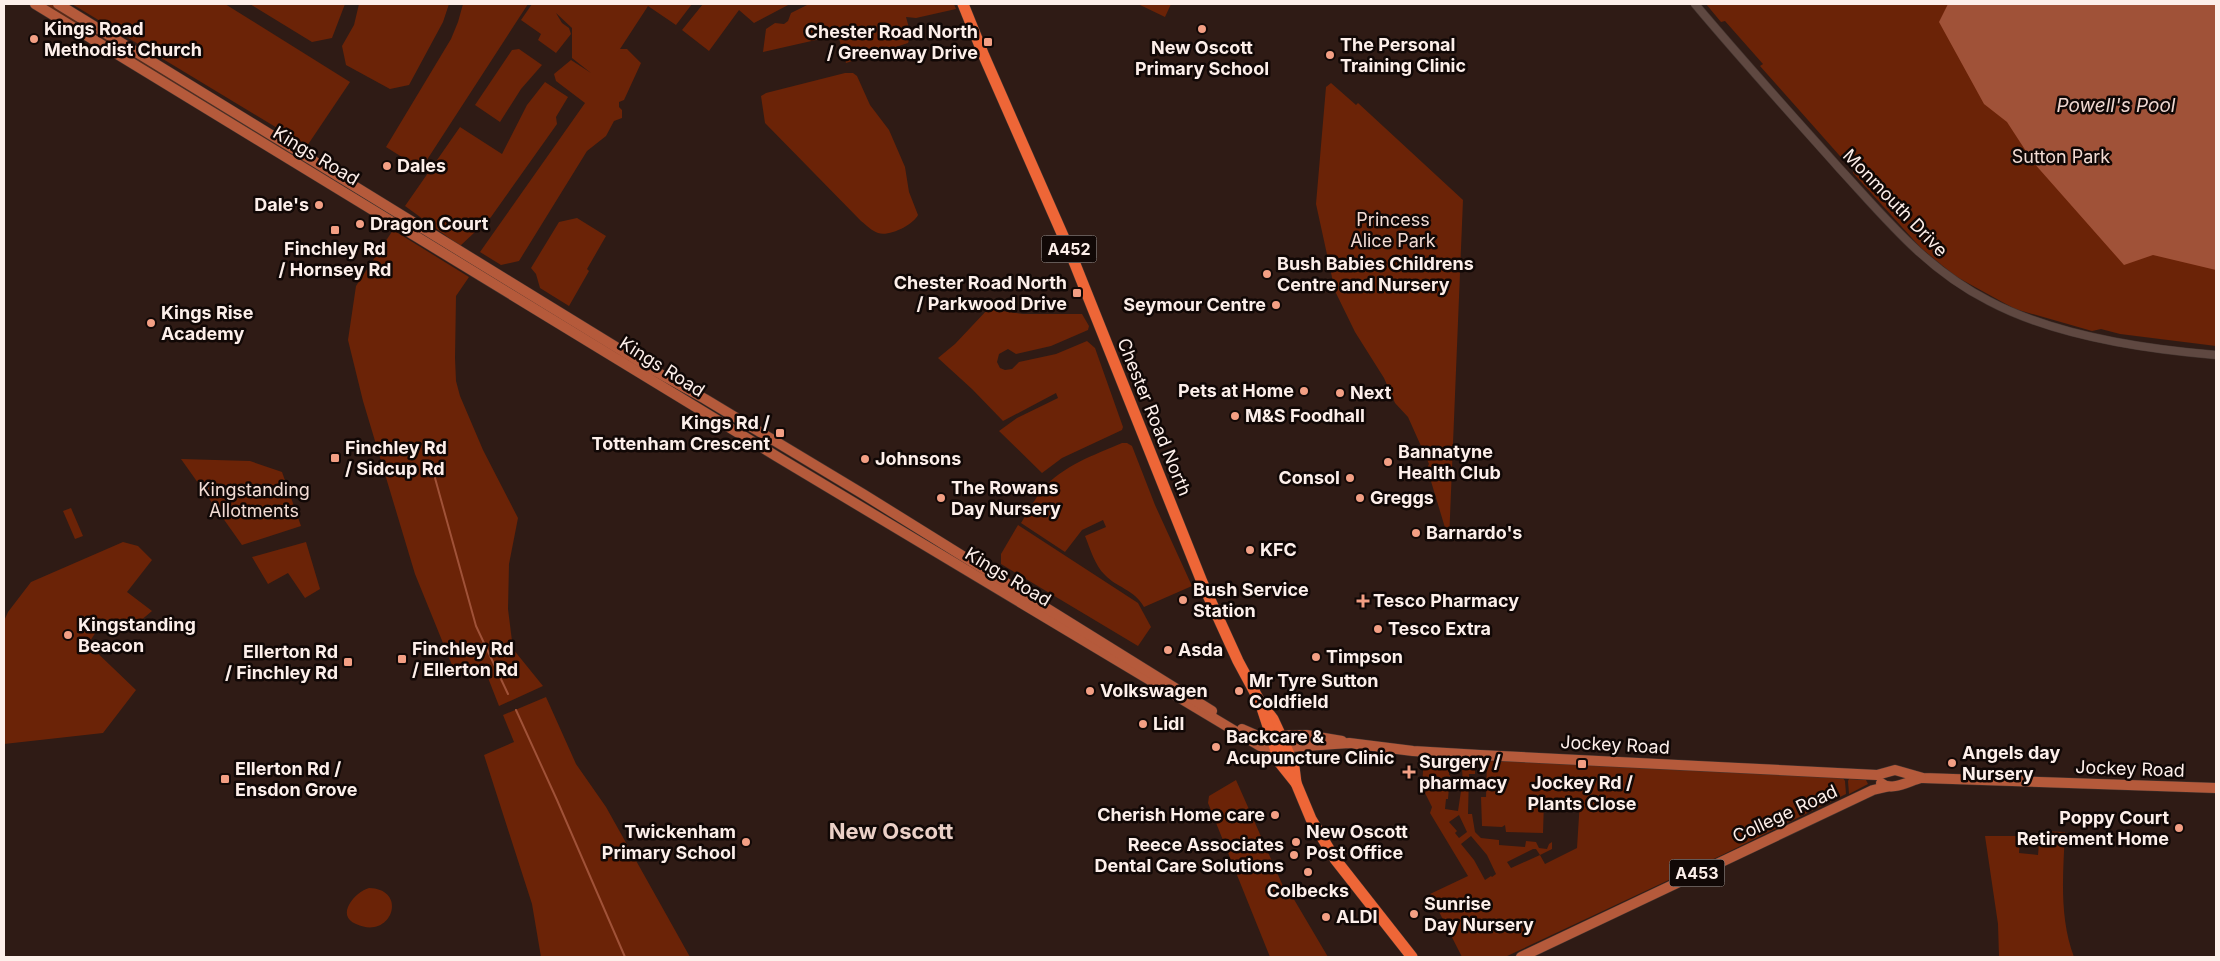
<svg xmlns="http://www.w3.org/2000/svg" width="2220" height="961" viewBox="0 0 2220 961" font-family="Inter,sans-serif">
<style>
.green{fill:#6b2307;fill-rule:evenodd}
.water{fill:#a05238}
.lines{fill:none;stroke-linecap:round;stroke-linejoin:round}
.stream{stroke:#a05238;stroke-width:2}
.minor-casing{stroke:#443530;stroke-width:9}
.major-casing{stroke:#443530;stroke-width:11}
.highway-casing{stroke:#443530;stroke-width:12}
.minor{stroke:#5f4841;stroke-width:8}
.major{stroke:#b55a3b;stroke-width:10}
.highway{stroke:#ee6637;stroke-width:11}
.poi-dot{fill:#f39f84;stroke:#110806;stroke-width:2}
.labels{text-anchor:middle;stroke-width:5;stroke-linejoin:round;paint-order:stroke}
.shield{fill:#110806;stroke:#b6aaa6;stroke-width:1}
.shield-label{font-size:16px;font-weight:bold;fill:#fdefea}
.poi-label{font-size:18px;font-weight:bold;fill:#fdefea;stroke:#110806;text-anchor:start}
.street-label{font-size:18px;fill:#fdefea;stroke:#110806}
.park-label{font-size:18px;fill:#f3dcd4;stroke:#110806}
.water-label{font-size:19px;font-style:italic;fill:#f0d8d1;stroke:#110806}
.district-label{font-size:22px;font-weight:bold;fill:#ebd0c7;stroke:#110806}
</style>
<rect width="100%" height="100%" fill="#2f1b15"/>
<!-- green -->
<g class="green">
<polygon points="43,4 54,4 337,181 334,181"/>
<polygon points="72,4 225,4 350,82 307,146"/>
<polygon points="250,4 345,4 332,38 312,42"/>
<polygon points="359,4 449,4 443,22 409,85 390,89 346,65 342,46 354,25"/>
<polygon points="463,4 528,4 421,169 386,147 451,39 458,22"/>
<polygon points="532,4 692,4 676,25 648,6 620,49 627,49 641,63 624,100 619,102 619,107 622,110 622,118 614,121 606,136 587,151 519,261 501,265 480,252 585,103 556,81 554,74 571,60 591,73 572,58 572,28 556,13 562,23 569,28 571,34 556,53 538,40 541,34 521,20"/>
<polygon points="703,4 790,4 754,23 739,10 709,51 682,30"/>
<polygon points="809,4 954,4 956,9 916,18 906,17 911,35 908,43 846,63 836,28 816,40 763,52 766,29 775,23 784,24 788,21 791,13"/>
<polygon points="1138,4 1171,4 1165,17"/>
<polygon points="1706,4 2216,4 2216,346 2120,334 2101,329 2092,331 2015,309 1955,276 1921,248 1853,173 1855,168 1851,164 1847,164 1760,66 1763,64 1725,21 1721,22"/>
<polygon points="519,49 542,65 521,89 500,122 475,105 512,50"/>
<path d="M845,73h8l4,3 13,29 19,25 16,37 4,25 9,23c-5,10 -29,22 -40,18 -6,-2 -12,-8 -17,-12l-96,-98 -4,-27 5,-3z"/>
<polygon points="545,82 568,97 556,117 557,124 491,217 460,246 405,206 460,127 502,154 527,105"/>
<polygon points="1331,83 1356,105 1358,103 1463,200 1449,541 1427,468 1429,464 1408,417 1395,403 1384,378 1355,332 1335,291 1316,204 1326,87"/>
<polygon points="577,218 606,236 587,269 589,271 569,306 540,288 536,274 531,268 559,222"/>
<polygon points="393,230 469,277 456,296 455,358 456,381 460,396 483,450 518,518 509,564 508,609 513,649 543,686 499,706 483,665 456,675 415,574 363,401 348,340 356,286"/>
<polygon points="988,309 1023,314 1082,314 1089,326 1088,330 1051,346 1016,354 1008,349 999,354 997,362 1000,368 1005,370 1012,369 1019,362 1056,354 1087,341 1095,348 1123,427 1122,430 1062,458 1042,473 999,431 1017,418 1058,398 1056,393 1003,421 972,389 938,358 955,344"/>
<path d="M1122,443h5l5,3 23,59 37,81 -48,21c-10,-18 -27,-19 -39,-32 -10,-9 -15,-27 -20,-39l21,-9 -3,-7 -21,10 -17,22 -44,-29c7,-11 13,-23 21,-33 20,-24 52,-35 80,-47z"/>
<polygon points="181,459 250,461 282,472 301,526 242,545"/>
<polygon points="71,508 83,536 75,539 63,511"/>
<polygon points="1018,525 1138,603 1151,627 1138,646 1001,564 1001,554"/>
<polygon points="123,542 138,546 152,560 127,592 152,611 127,632 104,620 88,644 136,690 103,733 4,744 4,621 8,612 31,582"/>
<polygon points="306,542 320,589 305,598 288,573 268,584 252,557"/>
<polygon points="546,697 576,764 606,807 690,957 541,957 532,904 484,755 514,742 503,715"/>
<path d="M1424,756l51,2v16h-6l-1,40h4l3,18 6,6 18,2v5l26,2 1,-6 10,1 3,6 8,1 2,-5 3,-2v7l-12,6 5,9 32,-16 3,-48 -33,-1v2h-3l-1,32 -37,-1 -1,-7 -3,2 -20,-1 -1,-29h5l1,-36 2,-1 354,18 2,3 1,13 -124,61 -217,102h-43l-32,-63 38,-18 -38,-63 2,-6 -10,-20zM1449,765h6v4l2,-4h5l1,25 -2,1 -3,20 -13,-2 1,-10h2l2,-24h-1zM1459,815l8,17 -8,6 -4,-5 2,-2 -8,-9zM1471,836l16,19 9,19 -4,3 -1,-1 -6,4 -11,-20 -13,-16zM1533,849h3l4,6 -29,13 -4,-6z"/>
<polygon points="1849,779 1866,780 1868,784 1849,794 1848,781"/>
<polygon points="1236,780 1283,886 1288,894 1292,896 1328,957 1270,957 1208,803 1209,796"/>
<path d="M2040,831l25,1c-2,42 -6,85 9,125h-75l-1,-33 -13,-88h35l-1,17 19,2z"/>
<path d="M369,888c40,1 23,53 -13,36 -21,-9 -1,-32 13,-36z"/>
</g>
<!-- water -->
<polygon class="water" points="1948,4 2216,4 2216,270 2153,255 2124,265 2033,162 2007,122 1984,104 1939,22"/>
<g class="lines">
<!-- stream -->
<g class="stream">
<polyline points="435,478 476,626 508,694"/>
<polyline points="516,710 557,800 625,957"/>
</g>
<defs>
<path id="minor" d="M1695,4c47,56 96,110 145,165 47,51 86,100 149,132 66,35 154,48 227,54"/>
<g id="major">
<polyline points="35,4 776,456 1260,746 1276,748 1349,743 1413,751 1480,755 1877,775 1895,770 1923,778 2216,788"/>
<polyline points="58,4 655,371 705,399 863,494 1212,711"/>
<polyline points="1242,729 1258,736 1306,735 1342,741"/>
<path d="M1881,783c10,9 28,-2 40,-5"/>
<polyline points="1521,957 1873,790 1886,787"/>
</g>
<g id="highway">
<polyline points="963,4 984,56 1071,254 1202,582 1238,661 1260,702 1273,719 1286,747 1294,767 1296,783 1311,819 1335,859 1412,957"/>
<polyline points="1262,708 1280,763 1296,783"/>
</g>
</defs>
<!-- minor casing -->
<use href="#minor" class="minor-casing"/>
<!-- major casing -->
<use href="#major" class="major-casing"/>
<!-- highway casing -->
<use href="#highway" class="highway-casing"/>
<!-- minor -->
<use href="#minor" class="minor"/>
<!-- major -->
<use href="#major" class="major"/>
<!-- highway -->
<use href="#highway" class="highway"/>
</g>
<!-- markers -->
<g class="poi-dot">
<circle cx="1202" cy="29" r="5"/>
<circle cx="34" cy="39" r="5"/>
<rect x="983" y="37" width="10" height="10" rx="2.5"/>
<circle cx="1330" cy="55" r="5"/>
<circle cx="387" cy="166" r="5"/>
<circle cx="319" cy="205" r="5"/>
<circle cx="360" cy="224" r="5"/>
<rect x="330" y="225" width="10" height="10" rx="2.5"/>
<circle cx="1267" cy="274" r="5"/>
<rect x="1072" y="288" width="10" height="10" rx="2.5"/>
<circle cx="1276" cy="305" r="5"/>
<circle cx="151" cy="323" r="5"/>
<circle cx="1304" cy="391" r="5"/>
<circle cx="1340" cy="393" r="5"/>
<circle cx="1235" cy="416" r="5"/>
<rect x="775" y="428" width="10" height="10" rx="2.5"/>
<rect x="330" y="453" width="10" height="10" rx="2.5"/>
<circle cx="865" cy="459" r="5"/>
<circle cx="1388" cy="462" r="5"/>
<circle cx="1350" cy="478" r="5"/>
<circle cx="941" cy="498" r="5"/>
<circle cx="1360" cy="498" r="5"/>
<circle cx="1416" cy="533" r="5"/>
<circle cx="1250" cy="550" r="5"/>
<circle cx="1183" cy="600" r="5"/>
<path d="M1360.5 593.5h5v5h5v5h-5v5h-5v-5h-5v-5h5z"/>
<circle cx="1378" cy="629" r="5"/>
<circle cx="68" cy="635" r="5"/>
<circle cx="1168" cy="650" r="5"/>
<circle cx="1316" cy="657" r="5"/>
<rect x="397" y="654" width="10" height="10" rx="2.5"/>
<rect x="343" y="657" width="10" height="10" rx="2.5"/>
<circle cx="1090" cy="691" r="5"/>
<circle cx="1239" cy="691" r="5"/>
<circle cx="1143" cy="724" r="5"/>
<circle cx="1216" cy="747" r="5"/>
<circle cx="1952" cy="763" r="5"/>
<rect x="1577" y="759" width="10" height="10" rx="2.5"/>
<path d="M1406.5 764.5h5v5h5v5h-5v5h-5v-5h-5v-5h5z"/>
<rect x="220" y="774" width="10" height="10" rx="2.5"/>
<circle cx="1275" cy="815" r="5"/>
<circle cx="2179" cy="828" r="5"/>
<circle cx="746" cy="842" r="5"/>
<circle cx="1296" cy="842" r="5"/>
<circle cx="1294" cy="855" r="5"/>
<circle cx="1308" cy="872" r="5"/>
<circle cx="1414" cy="914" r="5"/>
<circle cx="1326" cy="917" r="5"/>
</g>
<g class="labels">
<!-- shield labels -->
<g class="shield">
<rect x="1041.5" y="235.5" width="55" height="27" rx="4"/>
<rect x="1669.5" y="859.5" width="55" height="27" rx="4"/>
</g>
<g class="shield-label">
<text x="1069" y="255">A452</text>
<text x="1697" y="879">A453</text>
</g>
<!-- poi labels -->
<g class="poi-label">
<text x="44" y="35">Kings Road<tspan x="44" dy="21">Methodist Church</tspan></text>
<text x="978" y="38" text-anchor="end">Chester Road North<tspan x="978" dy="21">/ Greenway Drive</tspan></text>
<text x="1340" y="51">The Personal<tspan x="1340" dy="21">Training Clinic</tspan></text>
<text x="1202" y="54" text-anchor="middle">New Oscott<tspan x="1202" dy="21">Primary School</tspan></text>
<text x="397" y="172">Dales</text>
<text x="309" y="211" text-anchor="end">Dale's</text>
<text x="370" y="230">Dragon Court</text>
<text x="335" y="255" text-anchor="middle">Finchley Rd<tspan x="335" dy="21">/ Hornsey Rd</tspan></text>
<text x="1277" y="270">Bush Babies Childrens<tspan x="1277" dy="21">Centre and Nursery</tspan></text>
<text x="1067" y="289" text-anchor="end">Chester Road North<tspan x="1067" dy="21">/ Parkwood Drive</tspan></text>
<text x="1266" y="311" text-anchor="end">Seymour Centre</text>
<text x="161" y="319">Kings Rise<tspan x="161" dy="21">Academy</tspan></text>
<text x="1294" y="397" text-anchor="end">Pets at Home</text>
<text x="1350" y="399">Next</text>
<text x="1245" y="422">M&amp;S Foodhall</text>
<text x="770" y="429" text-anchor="end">Kings Rd /<tspan x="770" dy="21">Tottenham Crescent</tspan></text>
<text x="345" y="454">Finchley Rd<tspan x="345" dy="21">/ Sidcup Rd</tspan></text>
<text x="1398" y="458">Bannatyne<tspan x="1398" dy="21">Health Club</tspan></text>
<text x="875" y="465">Johnsons</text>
<text x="1340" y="484" text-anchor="end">Consol</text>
<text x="951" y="494">The Rowans<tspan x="951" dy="21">Day Nursery</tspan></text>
<text x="1370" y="504">Greggs</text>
<text x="1426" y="539">Barnardo's</text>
<text x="1260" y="556">KFC</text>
<text x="1193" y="596">Bush Service<tspan x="1193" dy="21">Station</tspan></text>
<text x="1373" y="607">Tesco Pharmacy</text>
<text x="78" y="631">Kingstanding<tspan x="78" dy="21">Beacon</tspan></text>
<text x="1388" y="635">Tesco Extra</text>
<text x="412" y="655">Finchley Rd<tspan x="412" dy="21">/ Ellerton Rd</tspan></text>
<text x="1178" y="656">Asda</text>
<text x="338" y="658" text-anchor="end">Ellerton Rd<tspan x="338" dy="21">/ Finchley Rd</tspan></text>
<text x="1326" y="663">Timpson</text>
<text x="1249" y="687">Mr Tyre Sutton<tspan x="1249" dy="21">Coldfield</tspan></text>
<text x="1100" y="697">Volkswagen</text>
<text x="1153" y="730">Lidl</text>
<text x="1226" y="743">Backcare &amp;<tspan x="1226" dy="21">Acupuncture Clinic</tspan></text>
<text x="1962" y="759">Angels day<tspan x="1962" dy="21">Nursery</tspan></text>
<text x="1419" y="768">Surgery /<tspan x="1419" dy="21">pharmacy</tspan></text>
<text x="235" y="775">Ellerton Rd /<tspan x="235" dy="21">Ensdon Grove</tspan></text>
<text x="1582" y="789" text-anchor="middle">Jockey Rd /<tspan x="1582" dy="21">Plants Close</tspan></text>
<text x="1265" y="821" text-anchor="end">Cherish Home care</text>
<text x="2169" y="824" text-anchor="end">Poppy Court<tspan x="2169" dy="21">Retirement Home</tspan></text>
<text x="736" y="838" text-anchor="end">Twickenham<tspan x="736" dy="21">Primary School</tspan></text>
<text x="1306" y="838">New Oscott<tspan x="1306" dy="21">Post Office</tspan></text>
<text x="1284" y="851" text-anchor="end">Reece Associates<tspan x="1284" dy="21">Dental Care Solutions</tspan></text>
<text x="1308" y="897" text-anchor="middle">Colbecks</text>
<text x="1424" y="910">Sunrise<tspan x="1424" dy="21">Day Nursery</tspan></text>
<text x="1336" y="923">ALDI</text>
</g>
<!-- street labels -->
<g class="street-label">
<text transform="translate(316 156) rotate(31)" y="6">Kings Road</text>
<text transform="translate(1895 203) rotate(46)" y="6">Monmouth Drive</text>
<text transform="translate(662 367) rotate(32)" y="6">Kings Road</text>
<text transform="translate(1154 417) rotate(68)" y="6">Chester Road North</text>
<text transform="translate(1008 577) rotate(31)" y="6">Kings Road</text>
<text transform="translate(1615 745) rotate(3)" y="6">Jockey Road</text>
<text transform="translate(2130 769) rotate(2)" y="6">Jockey Road</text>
<text transform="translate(1785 814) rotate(-25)" y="6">College Road</text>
</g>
<!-- park labels -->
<g class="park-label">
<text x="2061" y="163">Sutton Park</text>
<text x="1393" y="226">Princess<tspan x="1393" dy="21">Alice Park</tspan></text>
<text x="254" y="496">Kingstanding<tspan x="254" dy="21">Allotments</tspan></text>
</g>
<!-- water labels -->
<g class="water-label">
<text x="2116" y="112">Powell's Pool</text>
</g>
<!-- district labels -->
<g class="district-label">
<text x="891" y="839">New Oscott</text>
</g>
</g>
<!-- border -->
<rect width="2220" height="961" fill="none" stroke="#fdefea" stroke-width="10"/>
</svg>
